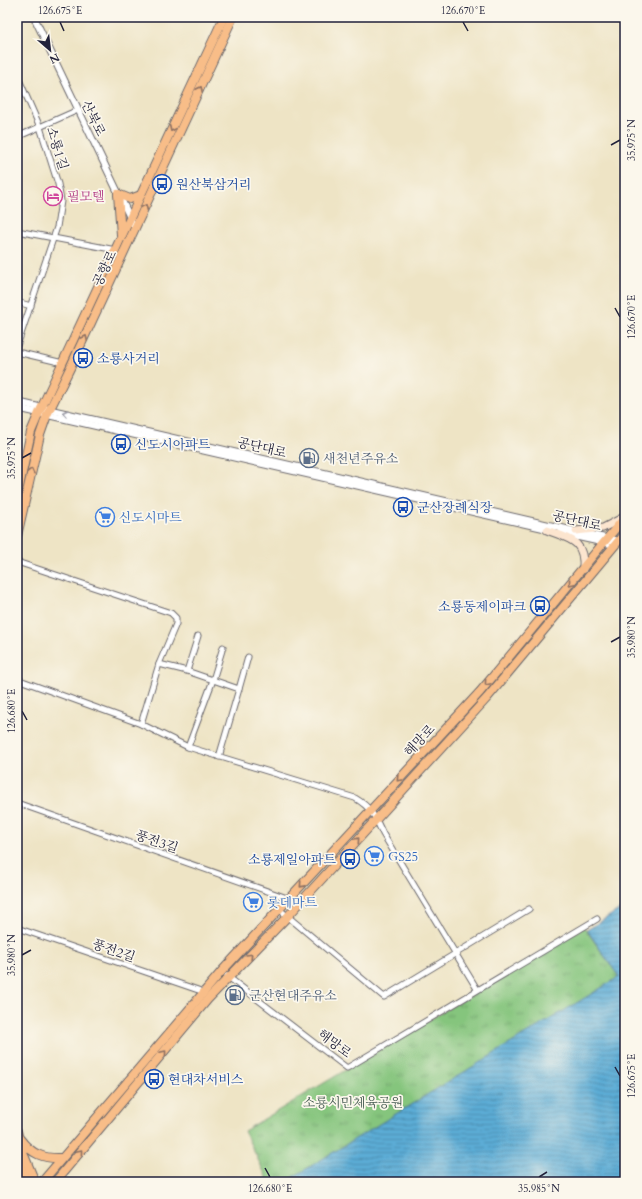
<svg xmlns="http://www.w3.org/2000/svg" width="642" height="1199" viewBox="0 0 642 1199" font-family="Cardo,'Noto Serif KR',serif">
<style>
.park{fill:url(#park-tufts);stroke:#54745c}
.water{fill:url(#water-rules);stroke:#3e6788}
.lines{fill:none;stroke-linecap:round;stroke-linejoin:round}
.minor-casing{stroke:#69666b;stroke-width:7}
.tertiary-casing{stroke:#69666b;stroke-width:8}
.secondary-casing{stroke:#69666b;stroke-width:9}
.primary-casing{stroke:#69666b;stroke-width:10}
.minor{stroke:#fff;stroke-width:5}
.tertiary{stroke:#fff;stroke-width:6}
.secondary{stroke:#fce5cf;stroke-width:7}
.primary{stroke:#f8bd88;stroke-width:8}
.oneway{stroke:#8d7062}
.oneway2{stroke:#9c9ca7}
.ticks{fill:none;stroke:#22223b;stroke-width:1.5}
.labels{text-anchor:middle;stroke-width:3.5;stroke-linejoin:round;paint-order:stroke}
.street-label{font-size:13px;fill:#22223b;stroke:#fbf7ec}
.transit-label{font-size:13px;fill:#164399;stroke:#fbf7ec;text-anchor:start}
.hotel-label{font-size:13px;fill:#b23c85;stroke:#fbf7ec;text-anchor:start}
.service-label{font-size:13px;fill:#4e5e75;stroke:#fbf7ec;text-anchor:start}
.shop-label{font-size:13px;fill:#366cbe;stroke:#fbf7ec;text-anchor:start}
.park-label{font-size:13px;fill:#455b52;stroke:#fbf7ec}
.neatline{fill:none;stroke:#22223b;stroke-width:1.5}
.ticks-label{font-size:10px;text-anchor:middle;fill:#22223b}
</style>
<defs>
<pattern id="park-tufts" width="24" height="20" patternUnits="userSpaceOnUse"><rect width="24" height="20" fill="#85c57d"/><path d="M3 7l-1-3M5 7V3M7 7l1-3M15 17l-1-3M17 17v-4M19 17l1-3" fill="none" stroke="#6ca068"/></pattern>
<pattern id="water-rules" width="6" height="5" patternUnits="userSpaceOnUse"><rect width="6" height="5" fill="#5bacd5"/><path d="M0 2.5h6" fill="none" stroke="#4b8cae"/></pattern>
</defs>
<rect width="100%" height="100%" fill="#fbf7ec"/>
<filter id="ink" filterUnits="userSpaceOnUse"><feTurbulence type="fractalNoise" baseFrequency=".025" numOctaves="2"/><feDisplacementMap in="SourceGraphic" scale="8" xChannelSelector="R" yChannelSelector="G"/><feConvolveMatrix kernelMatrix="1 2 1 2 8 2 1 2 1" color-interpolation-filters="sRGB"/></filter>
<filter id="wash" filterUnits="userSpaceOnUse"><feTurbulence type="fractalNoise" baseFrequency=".012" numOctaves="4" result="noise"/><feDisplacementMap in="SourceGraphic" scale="16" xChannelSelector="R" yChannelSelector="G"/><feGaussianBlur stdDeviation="0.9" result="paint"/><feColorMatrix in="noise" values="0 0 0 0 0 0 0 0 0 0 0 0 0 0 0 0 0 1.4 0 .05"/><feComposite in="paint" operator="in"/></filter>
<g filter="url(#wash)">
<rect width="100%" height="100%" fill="#eee4c5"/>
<!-- park -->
<polygon class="park" points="584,927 619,977 285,1182 269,1182 244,1131"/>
<!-- water -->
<polygon class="water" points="625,906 625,1182 285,1182 619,977 587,930"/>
</g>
<g filter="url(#ink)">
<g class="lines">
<defs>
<g id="minor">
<polyline points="17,75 40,127 58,184 61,201 57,227 17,346"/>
<polyline points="17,137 78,110"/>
<polyline points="17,231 116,250"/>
<polyline points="17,302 31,306"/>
<polyline points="17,352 63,363"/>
<polyline points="17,562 171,613 176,618 176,624 159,664 141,724"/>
<polyline points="159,664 187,671 198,636"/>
<polyline points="187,671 239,689 248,657"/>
<path d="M17,679l124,45 47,23 167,51c17,10 20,19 28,36l94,155"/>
<polyline points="188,747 213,680 223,647"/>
<polyline points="219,757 239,689"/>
<polyline points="17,803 290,899"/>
<polyline points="280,910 384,997 529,909"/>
<polyline points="17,928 204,992"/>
<polyline points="227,976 347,1068 597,919"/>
</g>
<g id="tertiary">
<polyline points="34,17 135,228"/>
<polyline points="17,402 618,541"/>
<polyline points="17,408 552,530"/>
<polyline points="560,533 615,545"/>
</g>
<g id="secondary">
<path d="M547,530c23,9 38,10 36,39"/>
<polyline points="576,531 603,528 622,518"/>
</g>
<g id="primary">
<polyline points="118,194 121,235"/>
<polyline points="118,194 130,199 141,195"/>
<polyline points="17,496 31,432 39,413 224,17"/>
<polyline points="17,536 40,435 47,415 71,366 233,17"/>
<polyline points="17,1131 21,1148 35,1182"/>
<path d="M20,1139c11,15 24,20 42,19"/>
<polyline points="17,1158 27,1182"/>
<polyline points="42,1182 222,971 480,692 625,517"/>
<polyline points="55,1182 208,999 288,916 487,698 625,533"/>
</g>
</defs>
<!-- minor casing -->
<use href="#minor" class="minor-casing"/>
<!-- tertiary casing -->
<use href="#tertiary" class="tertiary-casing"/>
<!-- secondary casing -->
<use href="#secondary" class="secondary-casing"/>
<!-- primary casing -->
<use href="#primary" class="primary-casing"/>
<!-- minor -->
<use href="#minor" class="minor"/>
<!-- tertiary -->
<use href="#tertiary" class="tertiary"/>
<!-- secondary -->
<use href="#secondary" class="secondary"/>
<!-- primary -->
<use href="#primary" class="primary"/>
</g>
<!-- one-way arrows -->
<defs><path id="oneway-chevron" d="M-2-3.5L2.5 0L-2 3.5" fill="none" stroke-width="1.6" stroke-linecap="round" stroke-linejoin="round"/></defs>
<g class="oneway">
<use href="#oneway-chevron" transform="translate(200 89) rotate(-65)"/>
<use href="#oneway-chevron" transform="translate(172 129) rotate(115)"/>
<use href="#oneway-chevron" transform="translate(145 207) rotate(-65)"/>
<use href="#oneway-chevron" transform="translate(85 338) rotate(-65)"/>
<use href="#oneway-chevron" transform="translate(31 471) rotate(-77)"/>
<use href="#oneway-chevron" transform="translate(571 583) rotate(130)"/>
<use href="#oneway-chevron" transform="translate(487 683) rotate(130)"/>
<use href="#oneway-chevron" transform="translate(399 779) rotate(133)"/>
<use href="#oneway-chevron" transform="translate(357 840) rotate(-48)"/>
<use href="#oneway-chevron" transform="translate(302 885) rotate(132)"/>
<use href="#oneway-chevron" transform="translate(250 956) rotate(-46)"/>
<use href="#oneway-chevron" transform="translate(164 1053) rotate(-50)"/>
<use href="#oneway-chevron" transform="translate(80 1152) rotate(-50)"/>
</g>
<use class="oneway2" href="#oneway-chevron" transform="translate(65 413) rotate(-167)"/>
</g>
<!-- ticks -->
<path class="ticks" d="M60,22l4,9M463,22l5,9M611,145l9,-5M615,308l5,9M22,458l9,-5M611,642l9,-5M22,711l5,9M22,955l9,-5M615,1067l5,9M265,1168l5,9M539,1177l8,-5"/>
<!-- icons -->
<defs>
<symbol id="bus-ring" viewBox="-11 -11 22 22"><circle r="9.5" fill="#fbf7ec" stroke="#1a4fb4" stroke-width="1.5"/><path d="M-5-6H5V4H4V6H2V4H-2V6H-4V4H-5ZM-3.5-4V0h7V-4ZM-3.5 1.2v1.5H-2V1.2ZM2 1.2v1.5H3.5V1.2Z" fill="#1a4fb4"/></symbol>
<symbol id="hotel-ring" viewBox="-11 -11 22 22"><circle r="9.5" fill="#fbf7ec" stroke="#d1479c" stroke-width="1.5"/><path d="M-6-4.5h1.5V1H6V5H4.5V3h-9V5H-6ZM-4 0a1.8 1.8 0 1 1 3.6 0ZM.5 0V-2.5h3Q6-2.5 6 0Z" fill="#d1479c"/></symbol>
<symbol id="fuel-ring" viewBox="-11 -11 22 22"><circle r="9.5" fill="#fbf7ec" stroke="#5c6f8a" stroke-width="1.5"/><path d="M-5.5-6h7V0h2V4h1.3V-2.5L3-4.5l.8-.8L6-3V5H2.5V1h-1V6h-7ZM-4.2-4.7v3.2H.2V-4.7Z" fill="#5c6f8a"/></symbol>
<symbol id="supermarket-ring" viewBox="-11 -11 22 22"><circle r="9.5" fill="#fbf7ec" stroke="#3f7fe0" stroke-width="1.5"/><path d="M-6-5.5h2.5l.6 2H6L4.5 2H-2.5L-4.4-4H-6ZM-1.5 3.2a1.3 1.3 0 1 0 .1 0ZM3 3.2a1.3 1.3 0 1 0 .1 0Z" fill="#3f7fe0"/></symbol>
</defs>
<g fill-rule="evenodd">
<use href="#bus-ring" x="151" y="173" width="22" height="22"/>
<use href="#hotel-ring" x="42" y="185" width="22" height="22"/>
<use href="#bus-ring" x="72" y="347" width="22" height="22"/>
<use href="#bus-ring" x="110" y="433" width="22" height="22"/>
<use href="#fuel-ring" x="298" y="447" width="22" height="22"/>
<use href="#bus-ring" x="392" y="496" width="22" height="22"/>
<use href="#supermarket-ring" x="94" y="506" width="22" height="22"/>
<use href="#bus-ring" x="529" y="595" width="22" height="22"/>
<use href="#supermarket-ring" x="363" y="845" width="22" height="22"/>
<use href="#bus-ring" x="339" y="848" width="22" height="22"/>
<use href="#supermarket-ring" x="242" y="891" width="22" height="22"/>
<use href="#fuel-ring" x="224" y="984" width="22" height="22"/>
<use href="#bus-ring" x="143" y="1068" width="22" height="22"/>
</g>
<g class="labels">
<!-- street labels -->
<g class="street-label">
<text transform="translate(94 118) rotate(64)" y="5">산북로</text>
<text transform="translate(58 148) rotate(73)" y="5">소룡1길</text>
<text transform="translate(104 268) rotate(-65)" y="5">공항로</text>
<text transform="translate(262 447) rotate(13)" y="5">공단대로</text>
<text transform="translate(577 520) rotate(13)" y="5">공단대로</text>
<text transform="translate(419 740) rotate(-47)" y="5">해망로</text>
<text transform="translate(157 841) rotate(19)" y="5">풍전3길</text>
<text transform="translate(114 950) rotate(19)" y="5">풍전2길</text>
<text transform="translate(335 1043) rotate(37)" y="5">해망로</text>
</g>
<!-- transit labels -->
<g class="transit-label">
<text x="176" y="189">원산북삼거리</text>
<text x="97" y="363">소룡사거리</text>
<text x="135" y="449">신도시아파트</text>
<text x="417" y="512">군산장례식장</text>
<text x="526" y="611" text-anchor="end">소룡동제이파크</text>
<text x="336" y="864" text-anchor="end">소룡제일아파트</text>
<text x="168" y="1084">현대차서비스</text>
</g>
<!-- hotel labels -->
<g class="hotel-label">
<text x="67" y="201">필모텔</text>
</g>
<!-- service labels -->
<g class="service-label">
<text x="323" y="463">새천년주유소</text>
<text x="249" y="1000">군산현대주유소</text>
</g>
<!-- shop labels -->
<g class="shop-label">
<text x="119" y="522">신도시마트</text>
<text x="388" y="861">GS25</text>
<text x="267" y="907">롯데마트</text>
</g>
<!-- park labels -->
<g class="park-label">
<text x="353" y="1107">소룡시민체육공원</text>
</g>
</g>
<!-- margin -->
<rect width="642" height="1199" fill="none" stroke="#fbf7ec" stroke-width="44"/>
<!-- north arrow -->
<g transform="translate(50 50) rotate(152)" stroke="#fbf7ec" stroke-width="3" paint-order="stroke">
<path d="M0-3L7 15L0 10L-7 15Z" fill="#22223b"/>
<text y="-6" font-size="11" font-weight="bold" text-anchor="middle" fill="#22223b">N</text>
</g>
<rect x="22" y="22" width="598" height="1155" class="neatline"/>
<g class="ticks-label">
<text x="60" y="14">126.675°E</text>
<text x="463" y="14">126.670°E</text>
<text transform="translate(631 140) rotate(-90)" y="4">35.975°N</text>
<text transform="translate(631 317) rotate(-90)" y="4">126.670°E</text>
<text transform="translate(11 458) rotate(-90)" y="4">35.975°N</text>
<text transform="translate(631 637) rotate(-90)" y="4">35.980°N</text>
<text transform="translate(11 711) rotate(-90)" y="4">126.680°E</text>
<text transform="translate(11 955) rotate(-90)" y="4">35.980°N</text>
<text transform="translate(631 1076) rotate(-90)" y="4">126.675°E</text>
<text x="270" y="1192">126.680°E</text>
<text x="539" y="1192">35.985°N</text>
</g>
</svg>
